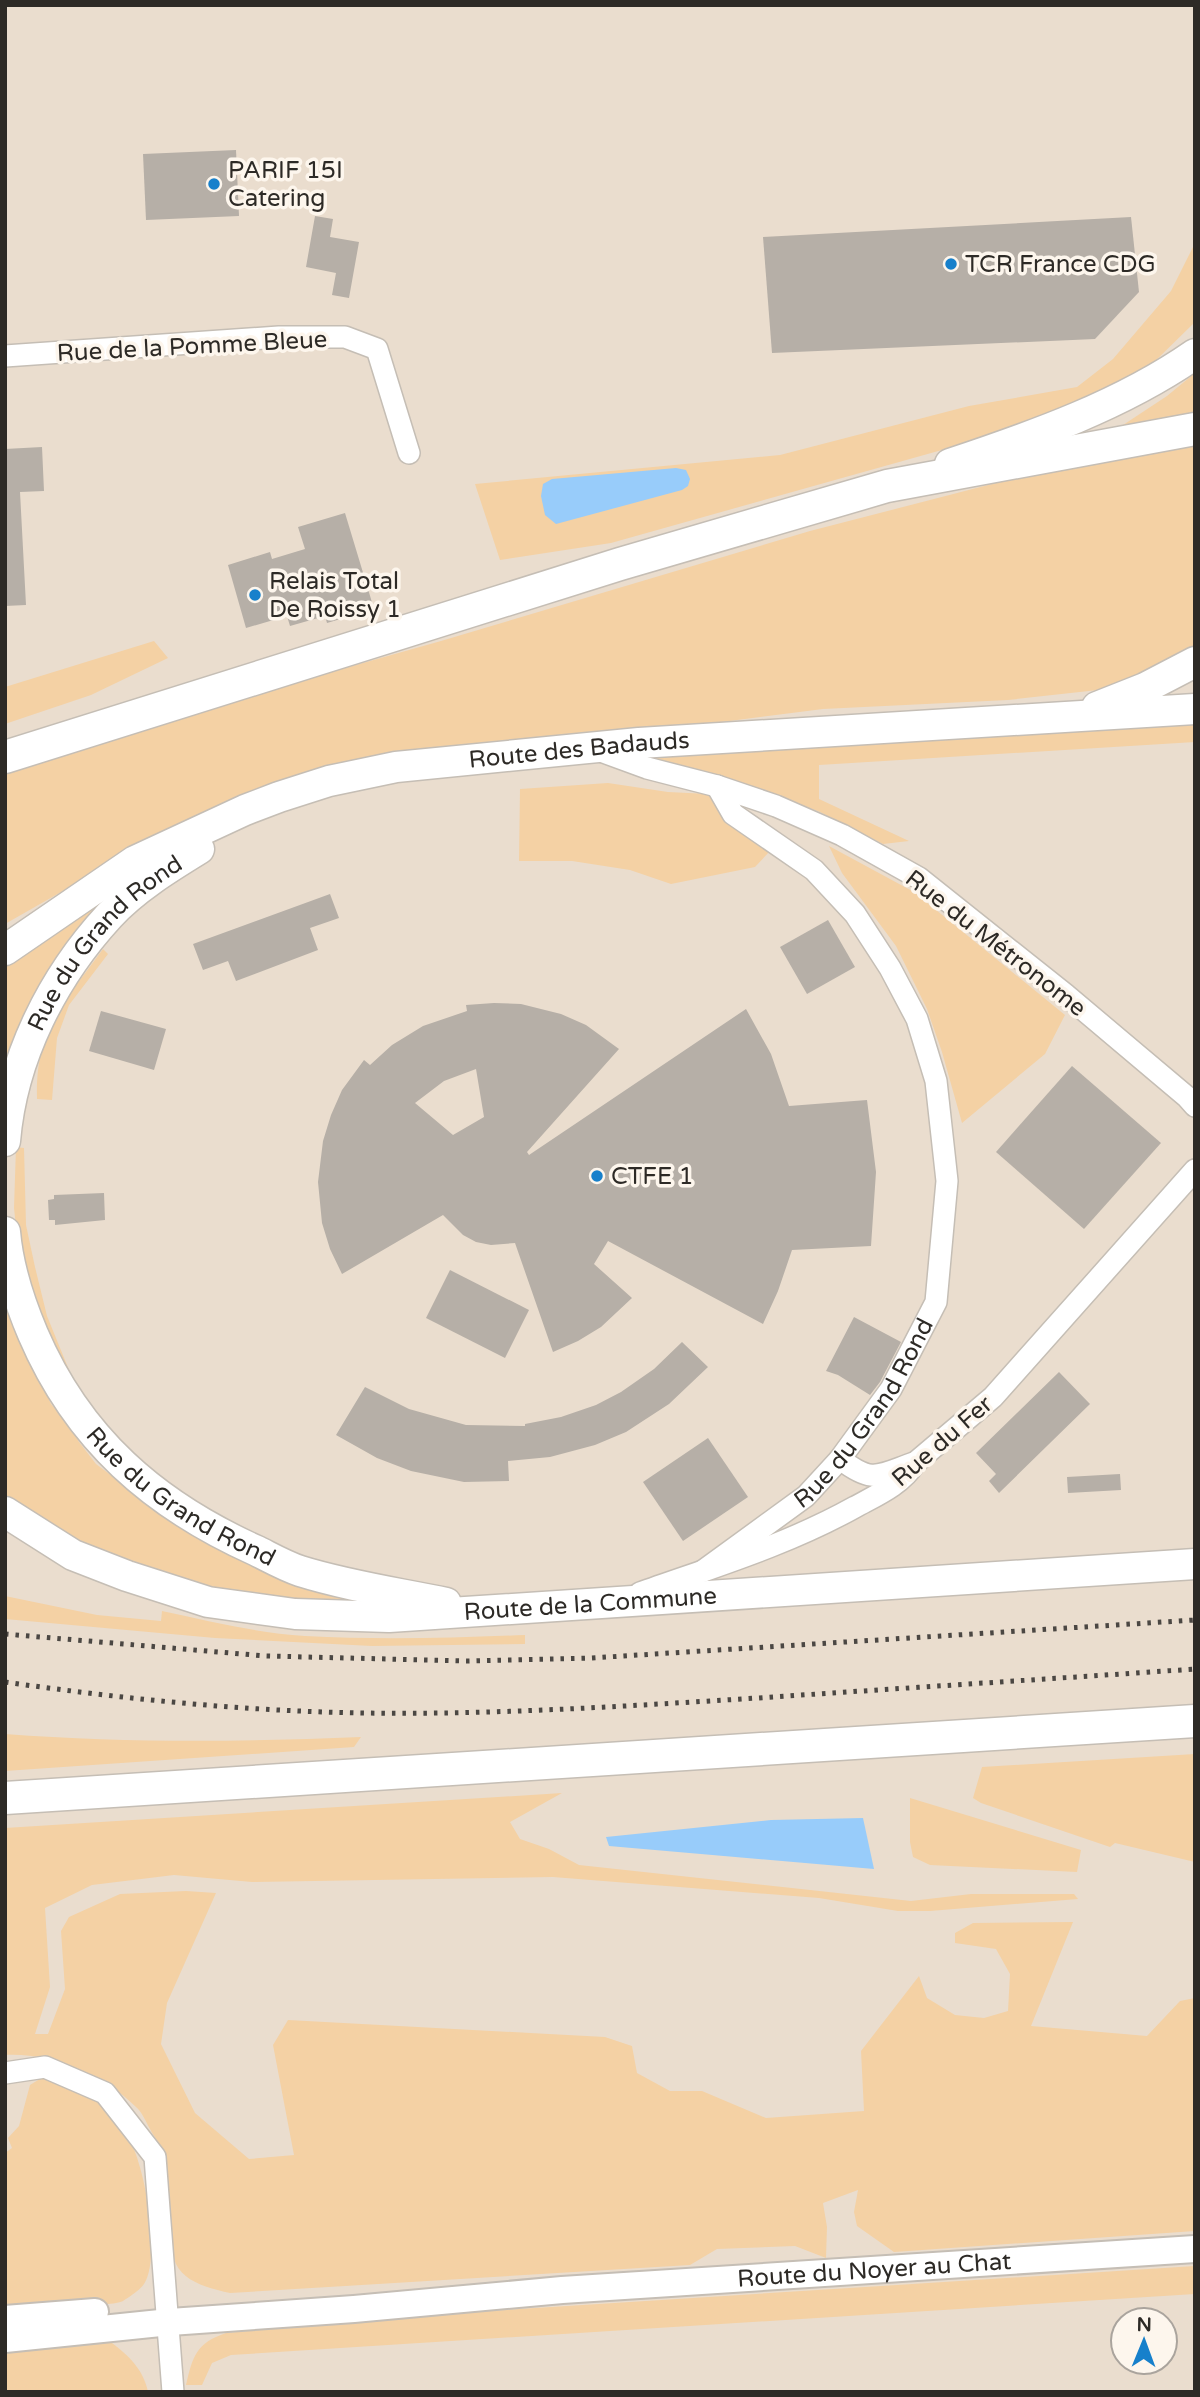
<svg xmlns="http://www.w3.org/2000/svg" width="1200" height="2397" viewBox="0 0 1200 2397" font-family="'Varela Round',sans-serif">
<style>
.built{fill:#eaddce;fill-rule:evenodd}
.green{fill:#f4d1a4}
.water{fill:#98ccfa}
.building{fill:#b6afa7;fill-rule:evenodd}
.lines{fill:none;stroke-linecap:round;stroke-linejoin:round}
.minor-casing{stroke:#c5beb5;stroke-width:24}
.tertiary-casing{stroke:#c5beb5;stroke-width:30}
.secondary-casing{stroke:#c5beb5;stroke-width:33}
.primary-casing{stroke:#c5beb5;stroke-width:35}
.minor{stroke:#fff;stroke-width:21}
.tertiary{stroke:#fff;stroke-width:26}
.secondary{stroke:#fff;stroke-width:30}
.primary{stroke:#fff;stroke-width:32}
.rail{stroke:#4b4743;stroke-width:5;stroke-dasharray:3.5 7;stroke-linecap:butt}
.poi-dot{fill:#1780cb;stroke:#fdf6ed;stroke-width:2.5}
.labels{text-anchor:middle;stroke-width:7;stroke-linejoin:round;paint-order:stroke}
.poi-label{font-size:24px;fill:#2d2a26;stroke:#fdf6ed;text-anchor:start}
.street-label{font-size:24px;fill:#2d2a26;stroke:#fdf6ed}
</style>
<rect width="100%" height="100%" fill="#f0e9e0"/>
<!-- built -->
<path class="built" d="M5,5h1190v2387h-1190zM1123,2320h42v42h-42z"/>
<!-- green -->
<g class="green">
<polygon points="1195,243 1195,322 1144,372 1051,415 1006,432 611,543 500,560 475,484 780,455 969,406 1077,387 1113,359 1171,291"/>
<polygon points="1195,373 1195,413 1117,429 1167,396"/>
<polygon points="1195,443 1195,651 1140,680 1098,690 1008,700 823,709 699,725 515,743 140,847 5,924 5,774 140,726 441,641 810,531 1027,475"/>
<polygon points="154,641 168,658 91,695 5,724 5,687"/>
<polygon points="1195,722 1195,742 819,765 819,799 909,841 883,844 820,812 728,778 641,756"/>
<polygon points="608,783 668,792 709,794 725,818 770,851 755,867 671,884 630,870 572,861 519,861 520,789"/>
<polygon points="829,846 914,892 1065,1015 1045,1054 962,1123 942,1052 927,1009 896,946 842,873"/>
<polygon points="122,887 5,1076 5,964"/>
<path d="M103,949l5,5 -39,51 -12,33 -5,62 -15,-1c-2,-71 27,-96 66,-150z"/>
<polygon points="16,1147 24,1148 26,1225 35,1267 47,1316 82,1402 39,1322 17,1236 14,1208"/>
<path d="M5,1300l46,104 21,24 7,14 17,22 63,47 215,93c-50,-3 -101,-3 -150,-11 -80,-14 -151,-53 -219,-97z"/>
<path d="M5,1596l92,19 64,6 1,-10c47,10 95,22 143,25 73,4 147,2 220,-1v9l-153,2 -157,-8 -210,-19z"/>
<path d="M5,1734c119,9 237,8 356,3l-7,10 -349,24z"/>
<polygon points="1195,1754 1195,1862 1115,1843 1110,1847 981,1803 973,1798 982,1767"/>
<path d="M562,1793l-52,29 10,17 29,10 30,16 332,36 60,-7h103l4,5 -148,12h-32l-79,-13 -266,-21 -301,5 -78,-7 -82,10 -47,23 5,79 -15,47h13l17,-45 -4,-58 8,-14 51,-23 66,-3 30,2 -49,110 -6,41 34,69 54,46 45,-4 -21,-110 15,-25 317,17 27,9 5,27 33,18h32l64,27 98,-7 -3,-60 58,-75 8,22 28,17 29,3 24,-7 2,-37 -14,-25 -41,-6v-10l18,-10 100,-1 -42,104 116,10 33,-35 15,-3v233l-301,21 -37,-26 -3,-14 4,-22 -35,13 4,24 -1,31 -31,-12 -78,3 -27,16 -460,28c-18,-4 -45,-10 -54,-29 -16,-34 -7,-75 -14,-111 -1,-8 -8,-16 -12,-24 -4,-7 -8,-17 -14,-22 -32,-32 -86,-55 -131,-52v-227z"/>
<polygon points="910,1798 1081,1850 1077,1872 930,1865 913,1857 910,1842"/>
<path d="M43,2077c23,8 44,15 62,31 7,7 16,16 21,25 18,26 36,123 18,151 -4,6 -15,13 -21,17 -9,6 -100,6 -118,7v-155l7,-5 -4,-10 11,-12 11,-41z"/>
<path d="M1195,2266v28l-964,61 -19,8 -10,22h-16c7,-29 10,-42 40,-52l185,-17z"/>
<path d="M108,2340c19,14 35,28 40,52h-143v-45z"/>
</g>
<!-- water -->
<g class="water">
<polygon points="676,468 686,470 690,479 688,486 682,490 556,524 545,515 541,496 543,484 552,479"/>
<polygon points="863,1818 874,1869 609,1846 606,1837 771,1820"/>
</g>
<!-- building -->
<g class="building">
<polygon points="236,150 239,216 146,220 143,154"/>
<polygon points="315,216 333,219 330,237 359,242 349,298 332,295 336,273 306,267"/>
<polygon points="1131,217 1139,292 1095,339 772,353 763,237"/>
<polygon points="42,447 44,491 20,492 26,605 5,606 5,449"/>
<polygon points="345,513 374,609 327,623 325,616 290,626 287,616 246,628 228,565 270,552 272,559 305,549 298,527"/>
<polygon points="330,894 339,918 310,928 318,950 236,981 228,961 203,970 193,944"/>
<polygon points="828,920 855,967 807,994 780,947"/>
<path d="M494,1003l27,1 40,10 25,11 33,24 -92,103 2,3 217,-146 25,45 18,52 78,-6 9,72 -5,74 -79,4 -14,41 -15,33 -155,-83 -14,23 38,34 -31,29 -23,14 -25,11 -38,-109 -24,2 -15,-3 -13,-7 -20,-20 -101,59 -12,-25 -8,-26 -4,-41 5,-41 8,-26 11,-25 22,-30 6,5 22,-20 31,-19 44,-15 -1,-6zM476,1069l8,48 -31,18 -38,-32 29,-22z"/>
<polygon points="101,1011 166,1029 154,1070 89,1051"/>
<polygon points="1072,1066 1161,1143 1084,1229 996,1152"/>
<polygon points="104,1193 105,1220 55,1225 55,1220 49,1220 48,1200 54,1199 54,1195"/>
<polygon points="450,1270 529,1310 505,1358 426,1318"/>
<polygon points="854,1317 901,1342 880,1382 870,1395 838,1375 826,1371"/>
<polygon points="682,1342 708,1367 669,1404 626,1432 595,1445 550,1457 508,1461 509,1481 464,1482 411,1471 377,1458 336,1435 365,1387 409,1409 466,1425 525,1426 525,1424 561,1417 596,1405 621,1392 654,1369"/>
<polygon points="1059,1372 1090,1404 999,1493 989,1481 996,1474 976,1453"/>
<polygon points="708,1438 748,1497 683,1541 643,1482"/>
<polygon points="1120,1474 1121,1490 1068,1493 1067,1477"/>
</g>
<g class="lines">
<defs>
<g id="minor">
<polyline points="5,356 279,337 345,337 377,349 409,453"/>
<polyline points="598,750 647,768 717,786 776,806 842,835 919,878 1066,995 1187,1097 1195,1106"/>
<path d="M840,1459c33,25 37,17 74,4"/>
<path id="s1" d="M703,1571l103,-75 34,-37 51,-70 45,-87 11,-121 -11,-100 -19,-62 -27,-51 -35,-54 -41,-44 -81,-56 -16,-28"/>
<path d="M640,1593c73,-26 147,-48 215,-86 22,-12 46,-22 60,-44l78,-66 202,-227"/>
<polyline points="5,2073 45,2067 105,2093 155,2157 173,2392"/>
</g>
<g id="tertiary">
<polyline points="5,2319 95,2312"/>
<path id="s2" d="M5,2339l165,-17 184,-13 208,-19 633,-41"/>
</g>
<g id="secondary">
<path d="M950,464c84,-28 172,-59 245,-110"/>
<polyline points="1097,707 1145,688 1195,662"/>
<path id="s3" d="M5,950l130,-89 110,-51 34,-13 50,-16 67,-14 243,-24 556,-34"/>
<path id="s4" d="M5,1141c7,-84 48,-164 104,-225 25,-27 59,-48 90,-67"/>
<path id="s5" d="M5,1232c3,35 14,69 28,102 45,105 121,171 224,217 14,7 28,15 43,20 48,15 98,22 146,32"/>
<path id="s6" d="M5,1512l68,43 54,21 81,26 87,12 94,3 806,-53"/>
</g>
<g id="primary">
<polyline points="5,757 620,564 887,486 1195,429"/>
<polyline points="5,1798 1195,1721"/>
</g>
</defs>
<!-- minor casing -->
<use href="#minor" class="minor-casing"/>
<!-- tertiary casing -->
<use href="#tertiary" class="tertiary-casing"/>
<!-- secondary casing -->
<use href="#secondary" class="secondary-casing"/>
<!-- primary casing -->
<use href="#primary" class="primary-casing"/>
<!-- minor -->
<use href="#minor" class="minor"/>
<!-- tertiary -->
<use href="#tertiary" class="tertiary"/>
<!-- secondary -->
<use href="#secondary" class="secondary"/>
<!-- primary -->
<use href="#primary" class="primary"/>
<!-- rail -->
<g class="rail">
<polyline points="5,1634 266,1656 468,1661 591,1658 1195,1620"/>
<path d="M5,1682c119,17 238,29 358,31 132,2 264,-7 395,-15 146,-10 291,-19 437,-29"/>
</g>
</g>
<!-- markers -->
<g class="poi-dot">
<circle cx="214" cy="184" r="7"/>
<circle cx="951" cy="264" r="7"/>
<circle cx="255" cy="595" r="7"/>
<circle cx="597" cy="1176" r="7"/>
</g>
<g class="labels">
<!-- poi labels -->
<g class="poi-label">
<text x="228" y="178">PARIF 15I<tspan x="228" dy="28">Catering</tspan></text>
<text x="965" y="272">TCR France CDG</text>
<text x="269" y="589">Relais Total<tspan x="269" dy="28">De Roissy 1</tspan></text>
<text x="611" y="1184">CTFE 1</text>
</g>
<!-- street labels -->
<g class="street-label">
<text transform="translate(192 346) rotate(-3)" y="8">Rue de la Pomme Bleue</text>
<text dy="8" stroke="none"><textPath href="#s3" startOffset="620">Route des Badauds</textPath></text>
<text transform="translate(996 943) rotate(38)" y="8">Rue du Métronome</text>
<text dy="8" stroke="none"><textPath href="#s4" startOffset="229">Rue du Grand Rond</textPath></text>
<text dy="8" stroke="none"><textPath href="#s1" startOffset="229">Rue du Grand Rond</textPath></text>
<text transform="translate(942 1441) rotate(-41)" y="8">Rue du Fer</text>
<text dy="8" stroke="none"><textPath href="#s5" startOffset="332">Rue du Grand Rond</textPath></text>
<text dy="8" stroke="none"><textPath href="#s6" startOffset="607">Route de la Commune</textPath></text>
<text dy="8" stroke="none"><textPath href="#s2" startOffset="872">Route du Noyer au Chat</textPath></text>
</g>
</g>
<!-- border -->
<rect width="1200" height="2397" fill="none" stroke="#2d2a26" stroke-width="14"/>
<!-- north arrow -->
<g transform="translate(1144 2341) rotate(1)"><circle r="33" fill="#fdf6ed" stroke="#aaa49d" stroke-width="2"/>
<path d="M0-5L12 26L0 18L-12 26Z" fill="#1780cb"/>
<text y="-10" font-size="19" font-weight="bold" text-anchor="middle" fill="#2d2a26">N</text>
</g>
</svg>
